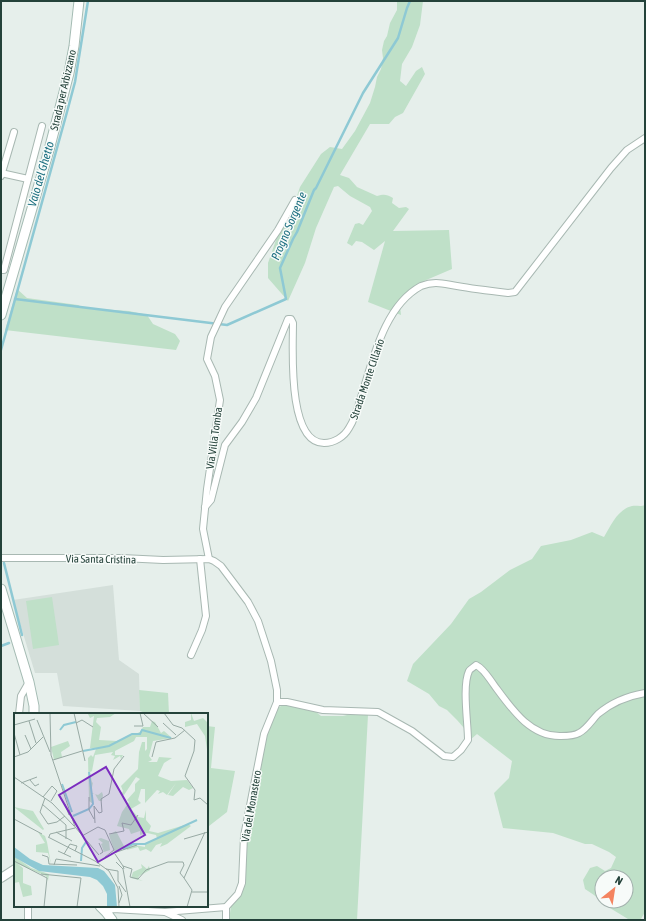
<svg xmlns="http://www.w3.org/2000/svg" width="646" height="921" viewBox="0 0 646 921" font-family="'Asap Condensed',sans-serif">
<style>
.built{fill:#d4dfda}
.green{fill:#bfe0c8;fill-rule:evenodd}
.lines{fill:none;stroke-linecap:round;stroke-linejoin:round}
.stream{stroke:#8ec9d4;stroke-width:2.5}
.minor-casing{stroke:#a8b8b2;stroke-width:8}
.tertiary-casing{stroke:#a8b8b2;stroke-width:10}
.secondary-casing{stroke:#a4bbb3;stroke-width:11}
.minor{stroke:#fff;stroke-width:6}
.tertiary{stroke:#fff;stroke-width:8}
.secondary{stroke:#fff;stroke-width:9}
.labels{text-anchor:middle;stroke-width:3;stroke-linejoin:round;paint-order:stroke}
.street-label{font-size:11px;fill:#24423a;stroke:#f7fbf9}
.water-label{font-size:12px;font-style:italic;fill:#1c6f80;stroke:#f7fbf9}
.inset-river{fill:none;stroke:#8ec9d4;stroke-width:2}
.inset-road{fill:none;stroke:#98aaa4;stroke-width:1}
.view{fill:#7b2cbf;fill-opacity:0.15;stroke:#7b2cbf;stroke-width:2}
.inset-edge{fill:none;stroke:#24423a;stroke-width:2}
</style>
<rect width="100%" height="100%" fill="#e6efeb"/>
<!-- built -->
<polygon class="built" points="113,585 119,660 139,674 140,711 63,706 57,673 35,673 13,600"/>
<!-- green -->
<g class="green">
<path d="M397,1h26l-3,24 -8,22 -10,17 -2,17 6,5 10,-15 6,-4 3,7 -22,39 -8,4 -6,7h-19l-30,51 9,3 8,9 20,9c7,-2 9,-2 16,2l-1,5 7,5 7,-1 3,2 -16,22 56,-1 3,39 -28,12 -2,9h-5l-17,16 1,9 -33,-13 17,-61 -11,9 -12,-8 -6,-1 -4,5 -5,-3 8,-19 4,-1 4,2 9,-14 -2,-4 -20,-11 -12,-10 -4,1 -18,41 -11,35 -17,38 -20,-23v-15l9,-26 13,-21 10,-29 21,-33 9,-7 12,2 13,-18 15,-28 5,-16 2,-10 4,-8 2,-11 -1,-8 2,-9 3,-5 3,-13 7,-13z"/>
<polygon points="17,289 27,298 78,305 84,308 129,311 147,315 153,324 175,334 180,341 176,350 5,330"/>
<path d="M645,505v407l-4,7h-13l-23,-14 -11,-10 -9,-6 -2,-9 7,-12 7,-2 8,5 6,-3 5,-11 -7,-5 -17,-8h-7l-32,-11 -50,-5 -9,-35 15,-15 3,-17 -35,-27 -7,6 -6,-12 -7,-8 -10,-10 -8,-4 -10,-12 -22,-13 6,-17 38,-40 18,-25 12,-7 29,-22 22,-11 9,-13 30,-6 21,-8 12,5c7,-12 14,-28 28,-31 5,-1 8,1 13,-1zM602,877h24v24h-24z"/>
<polygon points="52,597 59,645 33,649 26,601"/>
<polygon points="139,690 168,693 169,714 148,714 140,711"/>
<polygon points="284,705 316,712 321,716 343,716 347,715 368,715 357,920 229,920 231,906 241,885 244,857 263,743 276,708"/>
<polygon points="207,726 215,727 211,768 235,771 227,812 209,826 207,835"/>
</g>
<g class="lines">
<!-- stream -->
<g class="stream">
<polyline points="15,299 227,325 286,299 280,268 293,239 297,232 314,190 316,188 363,93 398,38 407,8 410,1"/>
<polyline points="1,350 67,112 75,82 88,1"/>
<polyline points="4,563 22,635"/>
<polyline points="1,646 9,643"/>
</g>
<defs>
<g id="minor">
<polyline points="1,173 28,179"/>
<polyline points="1,176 14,132"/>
<polyline points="1,270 4,270 42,126"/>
<path d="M205,507l6,-7 14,-55 17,-23 14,-24 32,-79h3l2,4c0,24 -6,120 31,120 10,0 20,-6 25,-15 6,-9 9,-20 12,-31 12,-37 23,-91 60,-111 5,-2 11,-3 15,-3 7,0 14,2 21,3 17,3 34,5 51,7l7,-1 96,-124 16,-18 18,-12"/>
<polyline points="1,558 122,558 163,560 209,559 214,561 221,566 248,602 258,621 271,661 277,690 277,702 264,734 244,836 242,883 238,894 226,907 165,912 113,909 106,912"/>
<polyline points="209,559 203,529 207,489 220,400 215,376 207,359 211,337 225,307 278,230 295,200"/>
<polyline points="191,655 202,630 206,616 200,559"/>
<path d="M277,702h10l36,8 55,2 34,19 32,25 9,1 8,-7 7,-10c0,-17 -6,-54 1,-69 1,-2 5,-4 7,-6 8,4 12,12 18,20 17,23 36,52 67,51 5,0 13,0 18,-3 8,-4 13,-13 19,-19 14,-12 30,-18 47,-21"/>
<polyline points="19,714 21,696 29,682"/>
<polyline points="28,906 28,920"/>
<polyline points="165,912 182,920"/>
<polyline points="226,920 226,907"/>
</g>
<polyline id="tertiary" points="1,878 15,869"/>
<g id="secondary">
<polyline points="1,315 49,150 69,73 74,46 79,1"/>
<polyline points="1,589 29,682 34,706 34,714"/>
<polyline points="100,906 106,912 112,920"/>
</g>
</defs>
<!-- minor casing -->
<use href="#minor" class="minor-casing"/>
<!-- tertiary casing -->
<use href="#tertiary" class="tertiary-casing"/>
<!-- secondary casing -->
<use href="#secondary" class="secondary-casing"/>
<!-- minor -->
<use href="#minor" class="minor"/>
<!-- tertiary -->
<use href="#tertiary" class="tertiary"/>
<!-- secondary -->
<use href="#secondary" class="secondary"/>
</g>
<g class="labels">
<!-- street labels -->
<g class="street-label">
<text transform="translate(63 90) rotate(-77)" y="4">Strada per Arbizzano</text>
<text transform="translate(367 379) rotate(-71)" y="4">Strada Monte Cillario</text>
<text transform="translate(214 438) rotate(-82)" y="4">Via Villa Tomba</text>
<text transform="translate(101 559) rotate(1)" y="4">Via Santa Cristina</text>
<text transform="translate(251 806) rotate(-80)" y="4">Via del Monastero</text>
</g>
<!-- water labels -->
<g class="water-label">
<text transform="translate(41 174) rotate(-74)" y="4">Vaio del Ghetto</text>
<text transform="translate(289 226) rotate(-67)" y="4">Progno Sorgente</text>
</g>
</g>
<!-- overview -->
<g transform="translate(14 713)">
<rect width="194" height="194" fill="#e6efeb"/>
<path d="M102,0l-6,4 -13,1 -1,4 5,5 -2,13 18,1 23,-9 3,-5h7l2,-6 3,1 6,11 3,-2 8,7 -19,3 -4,15 3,4 -4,2h9l2,-5 13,1 -8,5 -6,13 13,5 16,-1 6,8 -4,2 -6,-3 -10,9 -5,-1 8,-12 -9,12 -4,-3 -5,2 2,-3 -3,-1 -12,13v-14h-4l-3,11 3,3 -10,6 7,8 6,1 2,-8v10l5,6 -2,5 9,2 30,-9 3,2 -24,18 -7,3 2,-4 -6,2 -5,7 -5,-3 -6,2 -2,-4 -11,3 -1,-2 8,-3 11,2v-3l12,-6 -1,-3 -9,-2 -7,2v-4l-9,3 -2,-5 -12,-3 5,-14 7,-10 -2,-2 8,-9v-7l5,-5 -4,-2 -12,18h-3l2,-4 -2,-5 17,-17 1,-17 3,-10h3v9l2,-2v-12h-11l-2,4 -19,10v4h8l-2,4 -1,-3 -7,4 2,-4 -4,-1 2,-3 -18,3 -3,16 -2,1 2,11 1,-1 -2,11 7,2 4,-3 1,3 -1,6h-3l-4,-7h-4l2,10 -4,-3 -1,-43 3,-3 2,2 3,-8 -6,-1 4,-32 -4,2 -2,-4zM177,0l3,8 9,-3 5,5v33l-3,-20 -8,-12 -12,3v-5l6,-2zM54,28l2,5 -9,6 1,5 -8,3 -3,-13zM0,94l19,4 11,18 -1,1zM102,118l9,17 -10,5 -6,-18zM24,119l7,4 2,6 4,22 -3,-11 -12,-1v-7l9,-2zM87,125l8,3 1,9 -6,2 -3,-8 2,-1 -5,-4zM0,143l17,12 18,6 -1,7 -2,-5 -28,-12 5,4v15l8,3 1,9 -9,2 -4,-15 -5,1zM127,151l6,5 2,-3 1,4 -11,6 -1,3 5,2 -12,-3 2,-6 9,-4z" fill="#bfe0c8"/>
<path d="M0,134l16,12 13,6 55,3 6,3 11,14 2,22h-10v-13l-4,-8 -6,-6 -7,-3 -51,-6 -25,-14z" fill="#8ec9d4"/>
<path class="inset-river" d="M46,17l4,-5 12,-3M69,38l26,-5 23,-12h8l2,-4 29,8M48,71l10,28M59,103l16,-7 4,-5 -4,-32M109,136l10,-5h12l52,-24M67,148l1,-13 4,-6"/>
<path class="inset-road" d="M36,0l1,42 24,72 24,28M60,0l11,48M129,0l15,14M150,0l9,12 9,3 13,12 -1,11 -9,25 10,14 -1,10 6,-2 8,7M23,7l13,32M15,8l7,22M62,10l6,-3 11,7M149,10l13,12M0,12l21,-6M120,13h9l-3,-13M0,20l6,22M11,22l6,14M0,44l14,-5 15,-15M138,44l4,-15 19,-4 10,-8M39,47l29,-9M0,64l38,26 22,23M16,67l5,6 4,-2M7,70l16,-6M29,84l9,-11 5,5 -6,10M75,84v13l5,9M31,85l-5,14 8,12 9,-2 8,-6M28,91l24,21v14M51,91l4,11 2,-1M0,106l28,15M81,110l-1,-17 5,7 3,-1 -1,-13 8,-5 5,-25 10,-13M42,119l16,9M95,121l15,-3 -2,-8 9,2 7,-10M68,123l16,-9 7,3 9,20 -9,7M34,124l47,24 14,10 9,17 1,19M35,124l1,-3 25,-6M170,126l24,-7M85,130l4,9 -3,2M44,138l13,6M50,141l6,-10 7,2 -2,5M97,141l26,-9M101,141l8,12M28,142l6,2 1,7 28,1M0,148l33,17 -3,29M102,149l7,7 7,38M40,152l2,-6 44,7M92,156l12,2v10l8,11M110,156l-1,-3 9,3 -2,8 8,2 8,-9 22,-8h15l1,3 -4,8 4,5M27,161l40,4 -4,29M105,173l3,9 -3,8M178,179h16M173,194l5,-17 -8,-12 21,-46"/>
<path class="view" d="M92,54l39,68 -47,27 -39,-67z"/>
<rect width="194" height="194" class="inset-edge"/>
</g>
<!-- border -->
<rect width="646" height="921" fill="none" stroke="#24423a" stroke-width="4"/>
<!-- north arrow -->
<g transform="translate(614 889) rotate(30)"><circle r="19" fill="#f7fbf9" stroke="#a3b1ad"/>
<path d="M0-3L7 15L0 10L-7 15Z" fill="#f4845f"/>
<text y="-6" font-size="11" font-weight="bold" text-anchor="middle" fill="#24423a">N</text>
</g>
</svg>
